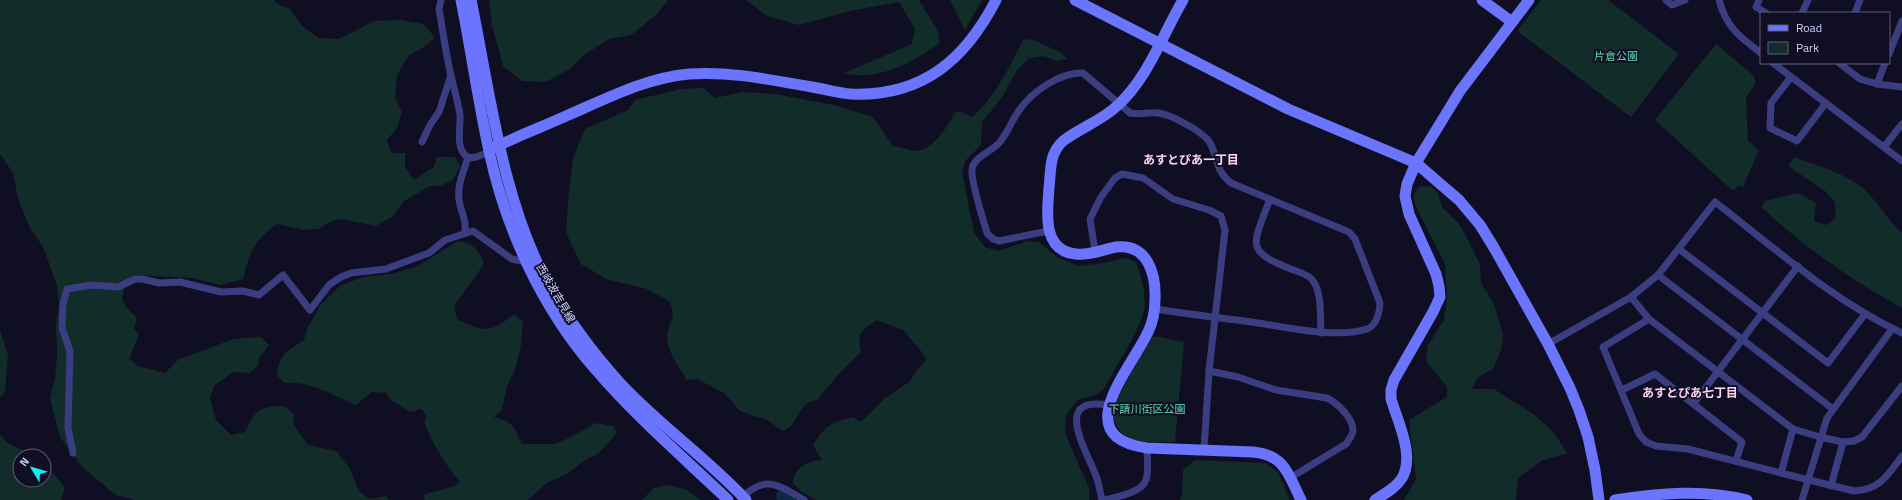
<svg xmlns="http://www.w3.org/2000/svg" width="1902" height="500" viewBox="0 0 1902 500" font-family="'Titillium Web','Noto Sans JP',sans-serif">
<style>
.green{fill:#112c29}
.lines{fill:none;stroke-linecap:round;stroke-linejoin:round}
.river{stroke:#0d2947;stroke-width:14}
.street{stroke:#3a3e81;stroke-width:7}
.secondary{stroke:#6a74fc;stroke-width:11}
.labels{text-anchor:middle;stroke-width:4;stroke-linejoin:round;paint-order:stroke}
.park-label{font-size:11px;fill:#5eddb1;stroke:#100e23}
.street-label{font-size:11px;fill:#d2d1fe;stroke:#100e23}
.neighbourhood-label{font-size:12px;font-weight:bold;fill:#fed3f2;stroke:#100e23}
</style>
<rect width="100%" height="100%" fill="#100e23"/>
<!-- green -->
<g class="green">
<path d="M0,0h274l2,3 14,6 12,17 17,12 20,1 35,-18 27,-1 23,4 11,14 -14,11 -12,6 -12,20 -2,23 7,13 -5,17 -10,12 4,13h14v14l9,13 20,-13 3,-10h18l5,9 -7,14 -13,6h-10l-26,15 -12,16 -16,9 -35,-7 -9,2 -14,8 -14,1 -27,-6c-23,17 -27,27 -34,55l-22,6 -30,-7 -55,-3 -7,3c-10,21 -9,24 8,40l-3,11 5,6 -10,23 9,8 27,7 14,-14 28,-10 26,-10 28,-2 8,8 -10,13 -1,7 -8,8 -17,-1 -19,14 -4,12 6,22 15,15 14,-3c9,-21 16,-27 39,-26l10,8 -1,10 15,21 28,6 14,18 9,22 10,8 17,-3 3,4h-254l-19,-5 -33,-27 -23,-31 -10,-38 5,-20 2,-24 -1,-30 3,-20 -2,-20 -14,-38 -13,-19 -12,-29 -5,-26 -13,-19z"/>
<polygon points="489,0 668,0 657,14 631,35 609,39 584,55 571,68 546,82 522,81 503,66 492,25"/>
<path d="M746,0h173l19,31 2,12c-27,19 -62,39 -96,30l68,-29 3,-15 -16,-27 -49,9 -51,14 -32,-9z"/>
<polygon points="950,0 982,0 965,30"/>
<polygon points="1541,0 1608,0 1679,54 1631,117 1517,31"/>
<path d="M1031,39l29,13 7,7 -11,2 -12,-5 -15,2 -12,12 -14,26 -21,26 -1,23 -15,15 -4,12 12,61 11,14 13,4 30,-10 11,1 18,15 22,9 24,-3 22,-5 11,4c5,11 11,37 8,49 -7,24 -28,55 -40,78l-9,6 -17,5 -12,15 -1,18 24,55v12h-273l-14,-8 -9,-9c1,-16 15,-22 29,-23l-9,-15c11,-18 18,-23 39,-28l9,5 23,-23 25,-17 8,-12 9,-10 -5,-9 -18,-21 -27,-10c-15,11 -19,14 -15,32l-23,23 -21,25c-15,2 -16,12 -24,23 -2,4 -6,6 -10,8l-16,-11 -27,-9 -16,-18 -27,-14 -10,1c-7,-10 -20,-30 -20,-42 1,-18 10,-14 3,-36l-23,-13 -41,-10 -25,-15 -15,-31 2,-31 5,-44 12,-29 43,-19 7,-10 46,-11 22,-1 12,10 27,-6 33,2 59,11 39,12 20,29c7,1 15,4 22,5 17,0 33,-24 39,-38l7,-2 11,6c23,-19 37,-50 51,-77z"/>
<polygon points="1716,44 1753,75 1756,82 1746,98 1748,141 1759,150 1743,187 1739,185 1733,191 1655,120"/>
<path d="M1794,157c23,9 53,16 72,34 13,13 22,29 36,42v75c-51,-28 -98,-61 -141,-101l4,-6 33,-8 18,10 -2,18 12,4 10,-7 -1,-16 -10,-11 -37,-25z"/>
<polygon points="1430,186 1438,193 1442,207 1460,225 1480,264 1481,283 1494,304 1503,335 1501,350 1493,369 1477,378 1472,389 1494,389 1533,414 1553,431 1567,453 1541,461 1518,478 1516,500 1404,500 1416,479 1409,420 1447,397 1447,387 1426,361 1428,345 1444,320 1447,298 1445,264 1416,207 1413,196 1419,187"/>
<path d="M458,241c15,2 21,9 26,22 -9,16 -20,29 -30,43l3,13c27,13 33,15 57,-5l9,8 -2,22 -5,24 -9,18 -5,24 -8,7c21,6 19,9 28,27h32l15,-6 27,-15 17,3 4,7 -18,20 -14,7 -18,14 -19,8 -20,18h-103l-2,-5c13,-5 26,-5 37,-13 -16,-19 -27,-38 -36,-60l3,-6 -6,-7 -11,3 -19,-12 -5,-7 -14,-1 -16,13c-25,-10 -43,-24 -72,-22l-8,-9 4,-13 5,-8 19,-13 3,-11 14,-25 20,-19 23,-8 27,-3 25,-7z"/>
<polygon points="0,330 8,355 5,391 0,398"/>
<path d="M1153,336l31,6 -9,100c-13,-1 -28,1 -40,-2 -10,-2 -21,-14 -22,-24 0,-16 31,-64 40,-80z"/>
<polygon points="0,435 6,442 34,456 20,456 20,480 44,480 44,463 65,487 61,500 0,500"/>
<polygon points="1195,460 1265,463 1278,472 1290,500 1180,500 1182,496 1183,470"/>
<polygon points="669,485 687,490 700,500 642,500 654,488"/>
</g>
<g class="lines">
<!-- river -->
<polyline class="river" points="783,496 789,500"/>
<!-- street -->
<g class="street">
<path d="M441,0l-2,9c4,23 7,45 12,67 3,13 7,25 9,39 1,11 -5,32 6,41 6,5 17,-2 23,-4"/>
<polyline points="1666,0 1672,5 1685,0"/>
<path d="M1719,0c7,27 21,37 42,53"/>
<polyline points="1759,0 1756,7 1766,13"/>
<polyline points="1802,13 1808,0"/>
<polyline points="1855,13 1860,0"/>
<polyline points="1889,54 1902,21"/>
<polyline points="1773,63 1902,161"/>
<polyline points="1839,63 1860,79 1877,84 1902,87"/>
<polyline points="1791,77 1771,103 1770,128 1797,141 1826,103"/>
<polyline points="1877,84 1885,63"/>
<polyline points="422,142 430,125 439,112 451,75"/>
<polyline points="1884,147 1902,124"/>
<path d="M1270,199c-18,48 -26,52 26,72 7,2 16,6 19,13 7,14 5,34 6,49"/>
<path d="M1048,231l-49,10 -6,-2 -6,-6c-4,-14 -16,-51 -15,-63 0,-12 19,-18 27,-27 8,-9 12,-21 19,-31 13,-20 42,-40 65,-39l47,40c10,2 18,-1 28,0 12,1 46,19 52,30 9,16 4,26 21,40l118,49 6,7 25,64c0,9 -4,23 -13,26 -29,10 -84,-2 -115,-7 -32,-4 -64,-8 -97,-13"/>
<path d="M465,232c2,-14 -5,-20 -6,-33 -2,-14 5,-28 9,-42"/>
<polyline points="1679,249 1828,363 1865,314"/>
<polyline points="1095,251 1090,219 1101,197 1115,178 1122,174 1143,178 1173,199 1209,210 1221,216 1225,230 1209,371 1204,449"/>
<polyline points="1658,275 1833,409"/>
<polyline points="1631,297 1649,319 1793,429 1820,437 1843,442 1854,441 1862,437 1902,386"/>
<polyline points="1649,319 1603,347 1639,434 1646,442 1656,446 1688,449 1781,473 1793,429"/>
<path d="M1548,344l83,-47 27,-22 57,-73c60,46 118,99 187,131"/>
<path d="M1209,371l29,6 38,13 51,8c10,5 26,20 26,32 0,5 -4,9 -7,14l-56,34"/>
<polyline points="1622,390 1655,374 1742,442 1736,461"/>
<polyline points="1694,403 1798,266"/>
<polyline points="73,453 68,428 70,351 62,328 63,304 67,289 92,285 118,287 135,279 142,279 159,283 180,282 221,292 243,291 259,295 283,275 310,310 329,285 341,277 351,273 386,269 402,263 429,253 445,240 473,231 512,259 526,262"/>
<path d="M1781,473l73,18c26,-1 34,-16 48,-35"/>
<polyline points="1831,486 1843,442"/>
<path d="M743,497c22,-23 38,-11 61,3"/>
<path d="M1102,500c-2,-8 -3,-17 -6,-24 -9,-25 -45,-80 12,-71"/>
<path d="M1104,500c13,-3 37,-7 42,-20 3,-9 1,-23 1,-32"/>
<polyline points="1802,500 1827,418 1892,329"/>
</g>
<!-- secondary -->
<g class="secondary">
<path d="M461,0c10,50 17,101 28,151 17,79 53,157 106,218 40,47 88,88 133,131"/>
<path d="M471,0c19,92 31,200 76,282 20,36 45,70 73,101 39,42 87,75 126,117"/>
<polyline points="1075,0 1288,109 1416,163 1459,200 1480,225 1493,246 1548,344 1570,388 1579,410 1588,437 1595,470 1599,500"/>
<path d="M1183,0c-21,36 -35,78 -66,106 -16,15 -37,22 -54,35 -5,4 -10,13 -11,19 -2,9 -2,19 -3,28 -2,25 -7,63 27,66 13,2 28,-5 40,-7 32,-4 40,28 39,52 0,11 -2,23 -7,33 -17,37 -81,105 -1,116l106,4c32,3 35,22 48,48"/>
<polyline points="1482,0 1512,22"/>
<path d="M494,148c23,-12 48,-21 72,-32 40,-17 79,-38 123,-42 41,-3 82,6 123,13 13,2 26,6 39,7 71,3 114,-34 145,-94"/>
<path d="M1375,500c9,-6 21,-12 27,-22 13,-22 -4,-56 -11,-79v-9l3,-10 39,-68 7,-15 -1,-11 -3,-12 -27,-60 -4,-18 2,-12 9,-21 44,-72 69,-91"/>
<path d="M1615,500c45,-7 88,-11 132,0"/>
</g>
</g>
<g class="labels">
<!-- park labels -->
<g class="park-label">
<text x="1616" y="60">片倉公園</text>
<text x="1147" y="413">下請川街区公園</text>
</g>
<!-- street labels -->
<g class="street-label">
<text transform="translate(556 293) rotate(60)" y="4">西岐波吉見線</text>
</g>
<!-- neighbourhood labels -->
<g class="neighbourhood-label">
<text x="1191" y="164">あすとぴあ一丁目</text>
<text x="1690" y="397">あすとぴあ七丁目</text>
</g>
</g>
<!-- legend -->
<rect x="1760" y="12" width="130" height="52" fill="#100e23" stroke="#5e5c7b"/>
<rect x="1768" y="25" width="20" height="6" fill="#6a74fc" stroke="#5e5c7b"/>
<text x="1796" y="32" font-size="12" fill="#d2d1fe">Road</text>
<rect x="1768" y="42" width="20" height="12" fill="#112c29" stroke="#5e5c7b"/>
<text x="1796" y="52" font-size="12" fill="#d2d1fe">Park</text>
<!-- north arrow -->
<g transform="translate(32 468) rotate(308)"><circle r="19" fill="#100e23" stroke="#5e5c7b"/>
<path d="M0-3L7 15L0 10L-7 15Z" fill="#05f5f6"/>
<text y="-6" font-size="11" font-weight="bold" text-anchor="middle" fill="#d2d1fe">N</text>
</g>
</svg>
